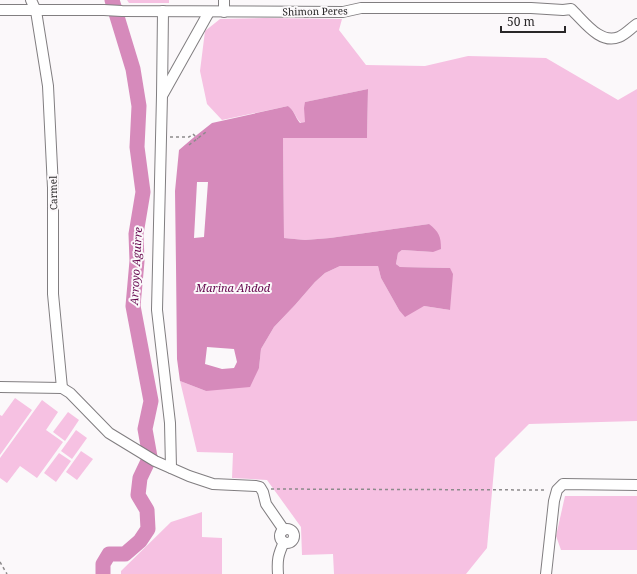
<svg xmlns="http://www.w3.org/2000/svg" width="637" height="574" viewBox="0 0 637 574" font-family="'Noto Serif',serif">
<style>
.green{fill:#f6c1e2}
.water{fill:#d68abb;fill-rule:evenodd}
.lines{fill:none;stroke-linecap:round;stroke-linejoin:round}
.river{stroke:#d68abb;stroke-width:15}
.minor-casing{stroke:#817e80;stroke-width:12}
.path{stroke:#8d8b8c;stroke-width:1.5;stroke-dasharray:3 3;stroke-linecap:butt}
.minor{stroke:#fff;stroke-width:10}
.labels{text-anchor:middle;stroke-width:4;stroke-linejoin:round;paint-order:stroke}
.street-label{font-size:10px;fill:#292728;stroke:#fbf8fa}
.water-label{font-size:11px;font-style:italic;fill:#64064d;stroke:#fbf8fa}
</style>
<rect width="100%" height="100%" fill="#fbf8fa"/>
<!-- green -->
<g class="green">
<polygon points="127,0 169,0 169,3 129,3"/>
<path d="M265,18l77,1 -3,11 27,35 59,1 43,-10 78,2 72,42 19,-11v332l-108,3 -34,34 -8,90 -21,26h-132l-1,-20 -31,1 -1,-28 -34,-47 -35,-2 1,-25 -36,-1 -17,-71 26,10 53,-23 2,-19 13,-22 21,-22 20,-23 10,-9 15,-7h38l3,12 18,32 25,-4 26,4v-42l-50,-1 -4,-3 2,-11 4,-3 31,2 -4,-28 -99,14 -25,2 -21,-2 -1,-100h84l1,-49 -63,13v20l-4,1c-6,-6 -7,-13 -13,-17l-66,14 -15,-16 -7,-33 5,-40 15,-12z"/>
<polygon points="15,398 32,410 0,455 0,415 2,416"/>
<polygon points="42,400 58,412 46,430 63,442 37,478 20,466 7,483 0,478 0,458"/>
<polygon points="68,412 79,420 65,441 53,432"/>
<polygon points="76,430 87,438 72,459 61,451"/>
<polygon points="81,451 93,459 77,480 66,472"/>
<polygon points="59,453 71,461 56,482 44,473"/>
<polygon points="565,496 637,496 637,550 561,550 556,536"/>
<polygon points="202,512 202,537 222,538 222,574 121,574 121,571 171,522"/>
</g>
<!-- water -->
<path class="water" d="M368,89l-1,49h-84l1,100 21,2 25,-2 99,-14c10,8 12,12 12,25l-8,3 -31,-2 -4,3 -2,11 4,3 50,1 3,6 -3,36 -26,-4 -19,11 -6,-7 -18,-32 -3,-12h-38l-15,7 -10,9 -20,23 -21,22 -13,22 -2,19 -9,19 -44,4 -26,-10 -3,-22 -1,-93 -1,-75 4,-41 14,-12 19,-15 76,-17c6,4 7,11 12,17l5,-1 -1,-14 1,-6zM197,182h11l-4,55 -10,1zM207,347l27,2 3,13 -3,6 -12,1 -17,-5z"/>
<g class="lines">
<!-- river -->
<polyline class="river" points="103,574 103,564 109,554 125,554 140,541 148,529 147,510 138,495 140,478 150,457 145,429 151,401 133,306 137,261 136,234 143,192 137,147 139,106 133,69 112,0"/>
<defs>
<g id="minor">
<polyline points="31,0 36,11 48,86 53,188 53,294 62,388"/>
<path d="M0,10h104l18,1 221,1 18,-4h170l32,2 8,-1c13,12 29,36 48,28 7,-3 12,-9 18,-13"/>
<polyline points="163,11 162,95 157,310 170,423 171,468"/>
<polyline points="224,12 224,0"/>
<polyline points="163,94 209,12"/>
<polyline points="0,387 62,388 70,393 109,433 155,461 189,476 213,484 256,486 260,487 263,492 266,504 284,530"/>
<circle cx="287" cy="536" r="7"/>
<path d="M278,574c-1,-14 0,-19 6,-32"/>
<polyline points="546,574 554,501 557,490 563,484 637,485"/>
</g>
</defs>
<!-- minor casing -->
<use href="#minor" class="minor-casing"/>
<!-- path -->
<g class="path">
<polyline points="170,137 189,137 193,134 198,139"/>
<polyline points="189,145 206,132"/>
<polyline points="271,489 547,490"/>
<polyline points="0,562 7,574"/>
</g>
<!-- minor -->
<use href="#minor" class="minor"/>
</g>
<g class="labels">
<!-- street labels -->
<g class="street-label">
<text transform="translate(315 11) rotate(-1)" y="4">Shimon Peres</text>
<text transform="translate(53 193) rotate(-91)" y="4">Carmel</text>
</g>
<!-- water labels -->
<g class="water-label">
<text transform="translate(136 266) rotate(-87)" y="4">Arroyo Aguirre</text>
<text x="233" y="292">Marina Ahdod</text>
</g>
</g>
<!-- scale -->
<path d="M501 26v6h64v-6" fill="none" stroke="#292728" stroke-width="2"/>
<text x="507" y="26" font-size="12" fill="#292728" stroke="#fbf8fa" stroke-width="3" paint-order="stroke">50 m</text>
</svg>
